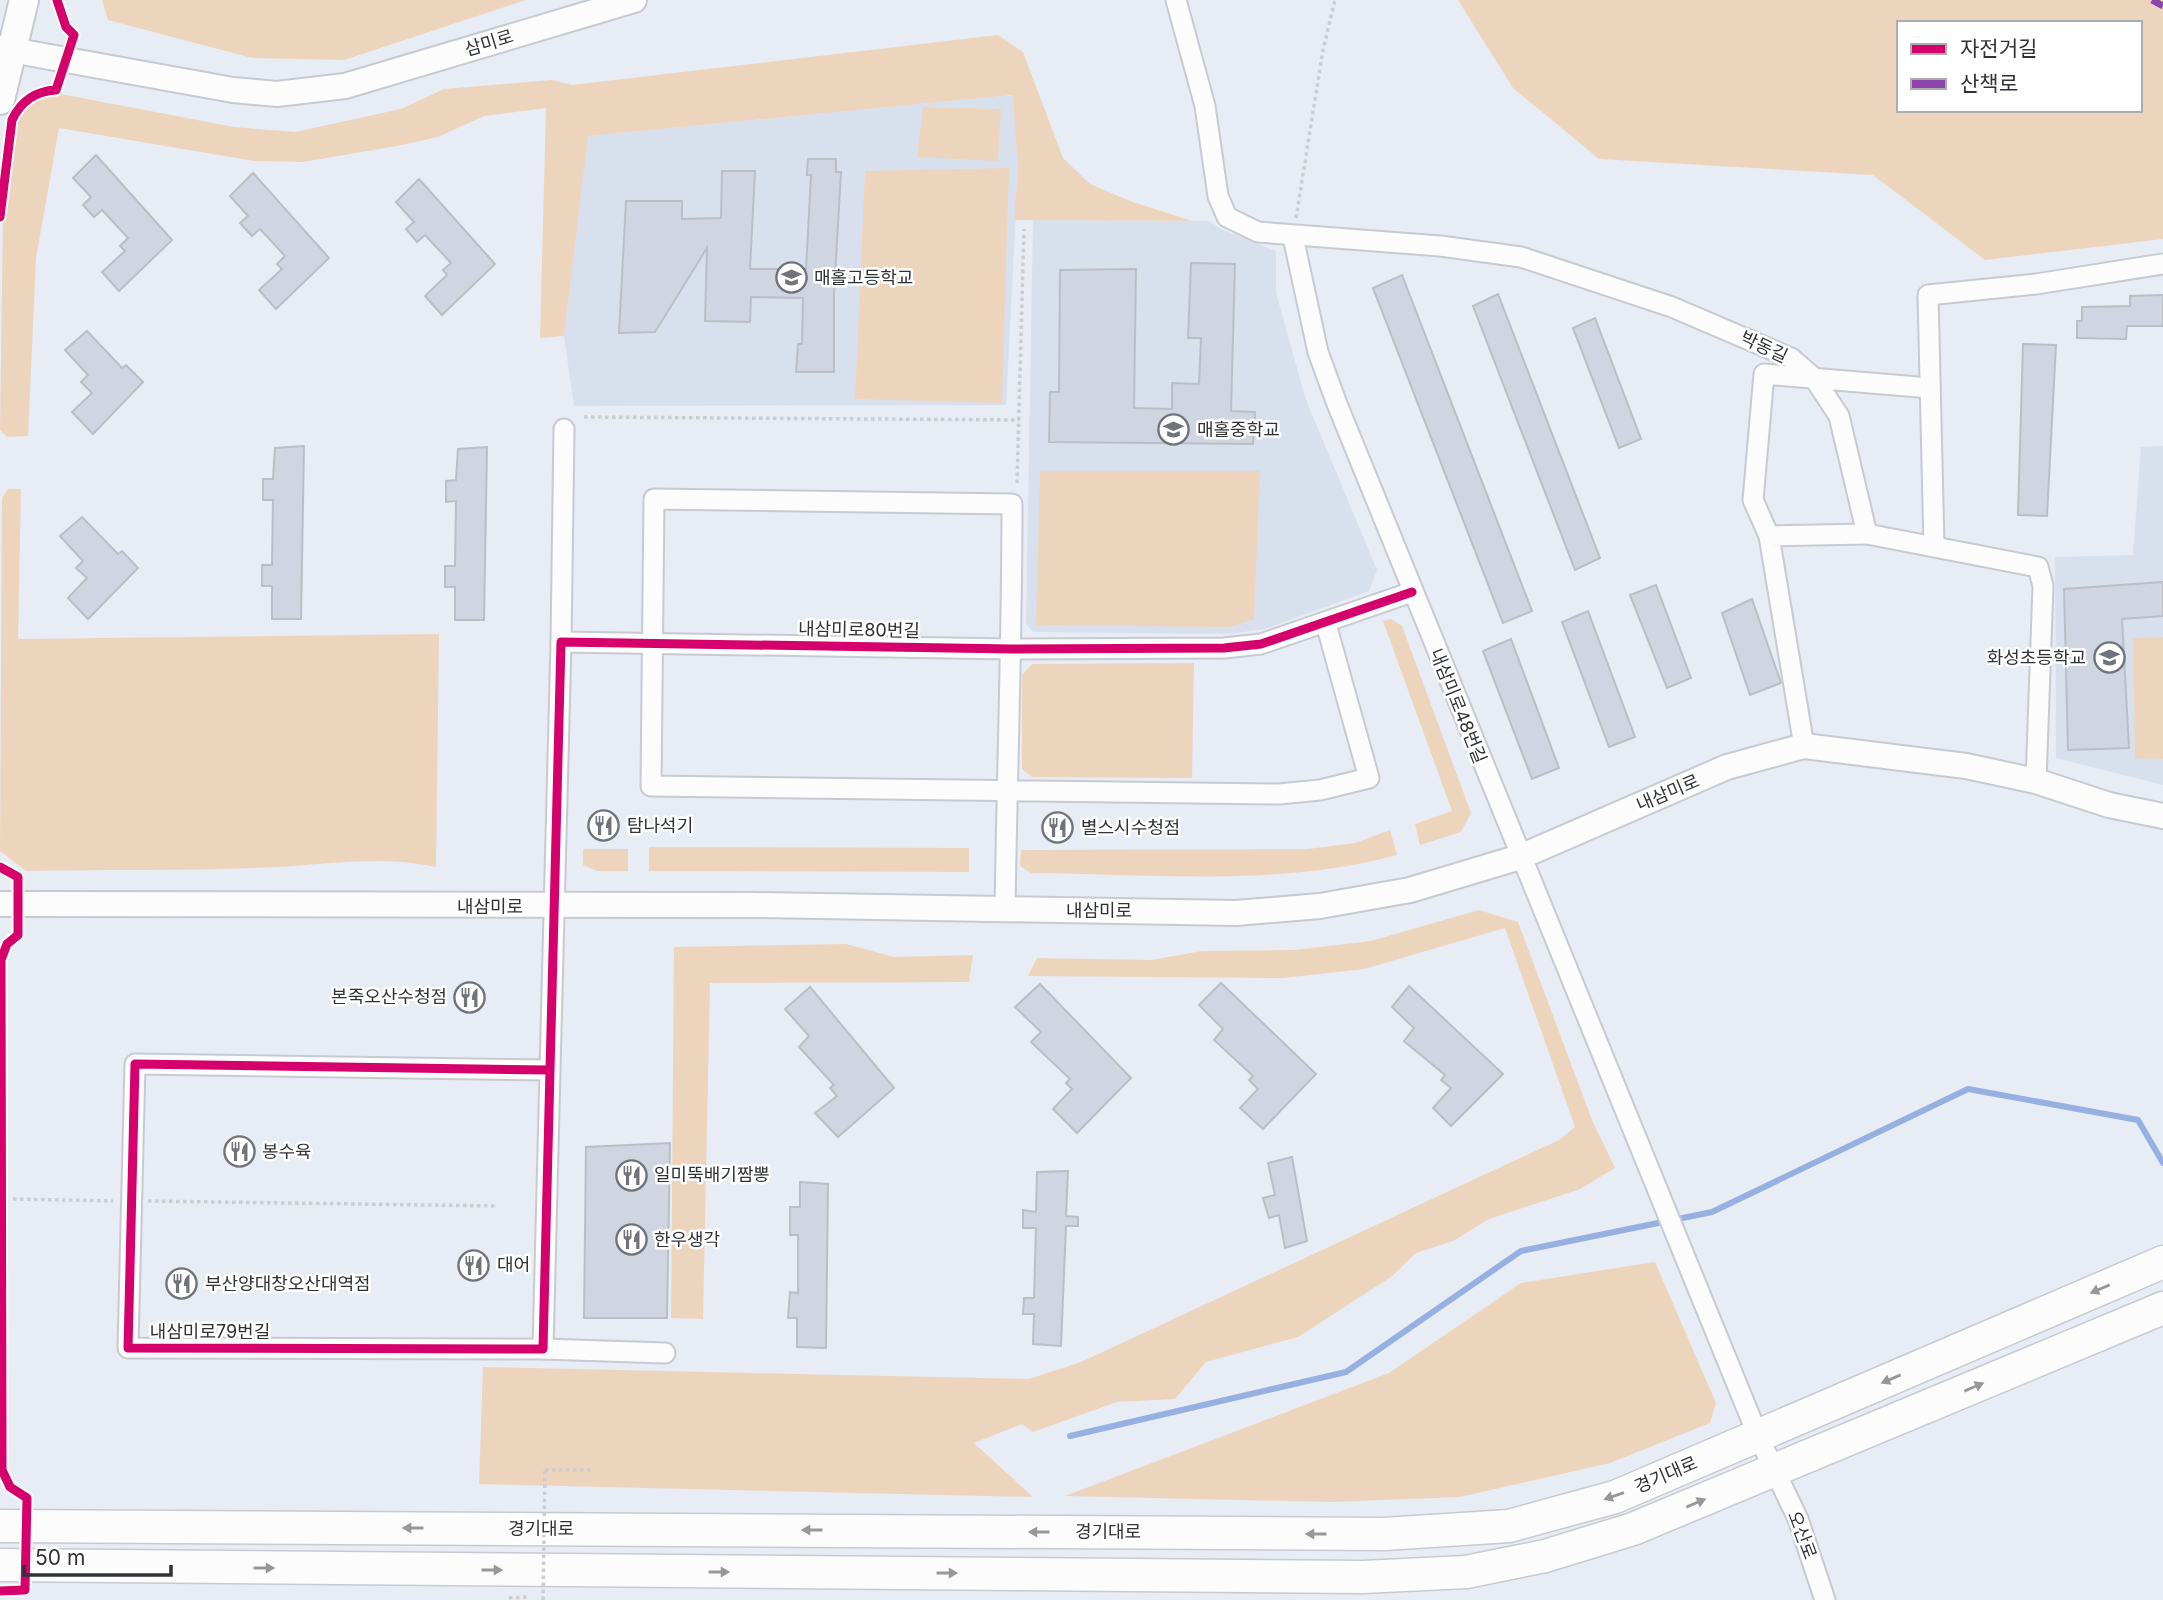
<svg xmlns="http://www.w3.org/2000/svg" width="2163" height="1600" viewBox="0 0 2163 1600" font-family="Inter,'Noto Sans KR',sans-serif">
<style>
.built{fill:#d8e0ee}
.green{fill:#edd5bd;fill-rule:evenodd}
.lines{fill:none;stroke-linecap:round;stroke-linejoin:round}
.stream{stroke:#95b0e1;stroke-width:6}
.building{fill:#cfd6e1;stroke:#bbbec4;stroke-width:2}
.minor-casing{stroke:#c7cad0;stroke-width:23}
.tertiary-casing{stroke:#c7cad0;stroke-width:28}
.secondary-casing{stroke:#c7cad0;stroke-width:32}
.primary-casing{stroke:#c7cad0;stroke-width:35}
.path{stroke:#cbcdcf;stroke-width:3.5;stroke-dasharray:3.5 3.5;stroke-linecap:butt}
.minor{stroke:#fcfcfd;stroke-width:19}
.tertiary{stroke:#fcfcfd;stroke-width:24}
.secondary{stroke:#fcfcfd;stroke-width:28}
.primary{stroke:#fcfcfd;stroke-width:32}
.path-bridge{stroke:#cbcdcf;stroke-width:3.5;stroke-dasharray:3.5 3.5;stroke-linecap:butt}
.quiet{stroke:#8e44ad;stroke-width:7;stroke-dasharray:14 7;stroke-linecap:butt}
.cycleway-casing{stroke:#fff;stroke-width:13}
.cycleway{stroke:#d6006c;stroke-width:9}
.oneway{fill:#96979a}
.labels{text-anchor:middle;stroke-width:5;stroke-linejoin:round;paint-order:stroke}
.street-label{font-size:18px;fill:#303237;stroke:#fff}
.poi-label{font-size:18px;fill:#303237;stroke:#fff;text-anchor:start}
</style>
<rect width="100%" height="100%" fill="#e8ecf4"/>
<!-- built -->
<g class="built">
<polygon points="1014,95 1018,173 1006,405 574,406 564,336 587,136"/>
<polygon points="1033,219 1209,221 1221,229 1276,251 1276,293 1306,400 1377,570 1369,591 1265,629 1229,634 1033,632 1026,624"/>
<polygon points="2163,446 2163,785 2056,758 2055,557 2133,555 2141,447"/>
</g>
<!-- green -->
<g class="green">
<polygon points="102,0 526,0 344,60 252,58 108,20"/>
<path d="M1458,0h705v239l-178,21 -112,-85 -274,-16 -86,-71zM1899,23h241v87h-241z"/>
<polygon points="998,35 1023,52 1063,158 1090,184 1130,201 1192,221 1014,220 1018,173 1013,95 588,136 564,336 540,338 546,108 484,116 438,137 397,146 303,162 254,161 59,128 36,258 28,436 7,437 0,430 3,217 18,112 50,92 234,127 295,132 401,109 444,89 552,80 572,85"/>
<polygon points="923,107 1001,109 998,161 917,157"/>
<polygon points="1009,168 1002,403 855,399 865,171"/>
<polygon points="1040,471 1260,471 1254,619 1231,627 1036,625"/>
<path d="M8,489h13l-3,150 421,-5 -3,233c-54,-12 -105,-3 -159,0 -84,4 -168,2 -251,4l-26,-20 2,-353z"/>
<polygon points="1391,619 1402,626 1471,813 1461,832 1420,845 1415,824 1452,811 1383,621"/>
<polygon points="2163,637 2163,759 2135,758 2133,638"/>
<polygon points="1194,663 1192,778 1032,777 1022,769 1022,675 1032,664"/>
<path d="M1390,830l7,25c-118,32 -245,19 -366,18l-11,-7 1,-16 287,-1 47,-6z"/>
<polygon points="649,847 969,848 969,872 649,871"/>
<polygon points="583,849 628,849 628,871 597,871 583,865"/>
<polygon points="1479,910 1518,922 1592,1120 1615,1168 1580,1189 1489,1219 1453,1241 1416,1253 1391,1277 1298,1337 1206,1362 1175,1399 1117,1402 1033,1432 1022,1424 974,1443 1033,1497 479,1484 483,1367 1029,1379 1081,1362 1559,1140 1575,1127 1505,928 1364,969 1283,978 1028,976 1037,958 1151,960 1202,951 1295,950 1371,941"/>
<polygon points="846,944 894,957 973,955 969,982 710,983 703,1319 671,1318 674,947"/>
<polygon points="1655,1262 1716,1403 1710,1423 1610,1463 1460,1497 1331,1502 1065,1496 1389,1373 1521,1283"/>
</g>
<g class="lines">
<!-- stream -->
<polyline class="stream" points="1070,1436 1346,1372 1521,1251 1712,1212 1968,1089 2138,1120 2163,1163"/>
</g>
<!-- building -->
<g class="building">
<polygon points="96,155 172,240 119,291 102,272 125,251 120,246 128,238 102,210 94,217 83,205 91,197 73,178"/>
<polygon points="808,159 836,159 836,172 841,172 834,294 834,372 796,372 798,344 802,344 803,298 751,297 750,322 705,321 707,248 655,332 619,333 626,201 682,201 682,219 721,218 722,171 755,171 750,269 806,269 811,175 807,175"/>
<polygon points="253,173 329,258 276,309 259,290 282,269 277,264 285,256 260,229 252,236 240,223 248,216 230,196"/>
<polygon points="419,179 495,264 442,315 425,296 447,275 443,270 451,263 425,235 417,242 406,229 414,222 396,202"/>
<polygon points="1191,263 1235,264 1231,411 1255,412 1253,444 1049,442 1050,392 1059,392 1060,270 1136,269 1134,408 1172,409 1172,383 1199,384 1201,338 1188,338"/>
<polygon points="1402,275 1532,611 1503,623 1373,288"/>
<polygon points="1498,294 1600,558 1575,570 1473,306"/>
<polygon points="2163,295 2163,326 2127,326 2126,339 2077,338 2077,321 2082,321 2082,307 2130,306 2130,296"/>
<polygon points="1595,318 1641,439 1619,448 1573,328"/>
<polygon points="87,331 122,368 126,365 143,382 93,434 72,412 92,393 81,382 88,375 65,350"/>
<polygon points="2023,344 2056,345 2047,516 2018,515"/>
<polygon points="304,446 301,619 272,619 272,586 262,586 262,565 272,565 273,500 263,500 263,479 273,479 275,448"/>
<polygon points="487,447 484,620 455,620 455,587 445,587 445,566 455,566 456,501 446,502 446,481 456,480 458,449"/>
<polygon points="82,517 118,554 122,551 138,568 88,619 68,598 87,578 76,568 83,561 60,536"/>
<polygon points="2163,582 2163,616 2122,619 2129,748 2068,750 2064,589"/>
<polygon points="1656,585 1691,678 1667,688 1630,595"/>
<polygon points="1752,599 1781,683 1750,695 1722,613"/>
<polygon points="1588,611 1635,737 1609,747 1562,622"/>
<polygon points="1511,639 1559,768 1532,779 1483,651"/>
<polygon points="1221,983 1316,1074 1263,1129 1240,1108 1258,1089 1249,1080 1253,1076 1214,1040 1223,1029 1199,1005"/>
<polygon points="1040,984 1131,1078 1077,1133 1053,1109 1072,1089 1066,1083 1070,1079 1031,1042 1041,1032 1015,1007"/>
<polygon points="1409,986 1503,1074 1451,1126 1433,1108 1451,1088 1441,1080 1445,1075 1404,1041 1414,1028 1392,1007"/>
<polygon points="810,987 894,1088 838,1137 815,1113 837,1096 830,1088 834,1085 799,1047 809,1036 785,1009"/>
<polygon points="670,1143 667,1318 584,1318 586,1147"/>
<polygon points="1292,1157 1307,1241 1285,1248 1279,1215 1269,1218 1263,1198 1275,1195 1268,1163"/>
<polygon points="1068,1171 1066,1216 1078,1217 1078,1226 1066,1226 1061,1346 1033,1344 1034,1314 1023,1314 1024,1298 1034,1298 1036,1228 1023,1228 1023,1210 1036,1212 1037,1172"/>
<polygon points="800,1182 828,1184 826,1348 797,1347 797,1318 788,1318 790,1292 798,1293 798,1235 790,1235 790,1207 800,1207"/>
</g>
<g class="lines">
<defs>
<g id="minor">
<polyline points="1176,0 1205,106 1218,196 1227,217 1258,232 1440,246 1521,257 1672,307 1791,358 1814,378 1839,416 1867,534 2038,567 2043,586 2036,781"/>
<polyline points="1293,237 1318,352 1337,404 1758,1436 1798,1519 1825,1600"/>
<polyline points="1769,536 1753,500 1764,374 1930,388"/>
<polyline points="1934,546 1928,295 2036,284 2163,264"/>
<polyline points="561,642 564,429"/>
<polyline points="1804,746 1769,536 1867,534"/>
<path d="M1005,910c2,-135 7,-270 7,-406l-358,-5 -3,287 628,8 41,-4 49,-12 -43,-154"/>
<polyline points="550,1070 543,1349 128,1348 135,1064 550,1070 561,642 1012,649 1224,648 1261,644 1412,592"/>
<polyline points="543,1349 665,1353"/>
</g>
<g id="tertiary">
<polyline points="0,48 233,90 277,94 345,86 634,0"/>
<polyline points="0,904 755,905 1236,913 1320,906 1410,890 1520,857 1727,767 1804,746 1966,766 2036,781 2109,805 2163,816"/>
</g>
<polyline id="secondary" points="0,100 24,0"/>
<g id="primary">
<polyline points="0,1526 1384,1534 1509,1526 1615,1497 2163,1262"/>
<polyline points="0,1565 1363,1577 1466,1572 1545,1556 1633,1529 2163,1308"/>
</g>
</defs>
<!-- minor casing -->
<use href="#minor" class="minor-casing"/>
<!-- tertiary casing -->
<use href="#tertiary" class="tertiary-casing"/>
<!-- secondary casing -->
<use href="#secondary" class="secondary-casing"/>
<!-- primary casing -->
<use href="#primary" class="primary-casing"/>
<!-- path -->
<g class="path">
<polyline points="1296,218 1323,50 1335,0"/>
<polyline points="584,417 1019,420"/>
<polyline points="1017,483 1024,229"/>
<polyline points="13,1199 113,1201"/>
<polyline points="148,1201 498,1206"/>
<polyline points="545,1470 592,1470"/>
<polyline points="509,1598 528,1597"/>
</g>
<!-- minor -->
<use href="#minor" class="minor"/>
<!-- tertiary -->
<use href="#tertiary" class="tertiary"/>
<!-- secondary -->
<use href="#secondary" class="secondary"/>
<!-- primary -->
<use href="#primary" class="primary"/>
<!-- path-bridge -->
<polyline class="path-bridge" points="543,1600 545,1470"/>
<!-- quiet -->
<polyline class="quiet" points="2152,0 2163,6"/>
<defs>
<g id="cycleway">
<path d="M0,217l12,-97c9,-19 23,-29 44,-30l18,-55 -8,-8 -9,-27"/>
<polyline points="0,867 18,877 18,935 7,944 1,960 2,1470 10,1487 27,1498 25,1590 0,1591"/>
<polyline points="550,1070 543,1349 128,1348 135,1064 550,1070 561,642 1012,649 1224,648 1261,644 1412,592"/>
</g>
</defs>
<!-- cycleway casing -->
<use href="#cycleway" class="cycleway-casing"/>
<!-- cycleway -->
<use href="#cycleway" class="cycleway"/>
</g>
<!-- one-way arrows -->
<defs><path id="oneway-solid" d="M-6-.8H1V-3.2L6.5 0L1 3.2V.8H-6Z" transform="scale(1.75)"/></defs>
<g class="oneway">
<use href="#oneway-solid" transform="translate(2100 1289) rotate(157)"/>
<use href="#oneway-solid" transform="translate(1891 1379) rotate(157)"/>
<use href="#oneway-solid" transform="translate(1974 1387) rotate(-23)"/>
<use href="#oneway-solid" transform="translate(1614 1496) rotate(161)"/>
<use href="#oneway-solid" transform="translate(1696 1503) rotate(-23)"/>
<use href="#oneway-solid" transform="translate(413 1528) rotate(-180)"/>
<use href="#oneway-solid" transform="translate(812 1530) rotate(-180)"/>
<use href="#oneway-solid" transform="translate(1039 1532) rotate(-180)"/>
<use href="#oneway-solid" transform="translate(1316 1534) rotate(-180)"/>
<use href="#oneway-solid" transform="translate(264 1568)"/>
<use href="#oneway-solid" transform="translate(492 1570)"/>
<use href="#oneway-solid" transform="translate(719 1572)"/>
<use href="#oneway-solid" transform="translate(947 1573)"/>
</g>
<!-- icons -->
<defs>
<symbol id="school-ring" viewBox="-11 -11 22 22"><circle r="9.5" fill="#fff" stroke="#707379" stroke-width="1.5"/><path d="M0-5L7-2L0 1L-7-2ZM-4 1L0 2.5L4 1V4Q0 6-4 4Z" fill="#707379"/></symbol>
<symbol id="restaurant-ring" viewBox="-11 -11 22 22"><circle r="9.5" fill="#fff" stroke="#707379" stroke-width="1.5"/><path d="M-5-6h1v4h1v-4h1v4h1v-4h1v5L-1.5 .5V6h-2V.5L-5-1ZM5-6V6H3V1.5H1.5Q1.5-4 5-6Z" fill="#707379"/></symbol>
</defs>
<g fill-rule="evenodd">
<use href="#school-ring" x="774" y="260" width="35" height="35"/>
<use href="#school-ring" x="1156" y="412" width="35" height="35"/>
<use href="#school-ring" x="2092" y="640" width="35" height="35"/>
<use href="#restaurant-ring" x="586" y="808" width="35" height="35"/>
<use href="#restaurant-ring" x="1040" y="810" width="35" height="35"/>
<use href="#restaurant-ring" x="452" y="980" width="35" height="35"/>
<use href="#restaurant-ring" x="222" y="1134" width="35" height="35"/>
<use href="#restaurant-ring" x="614" y="1158" width="35" height="35"/>
<use href="#restaurant-ring" x="614" y="1222" width="35" height="35"/>
<use href="#restaurant-ring" x="456" y="1248" width="35" height="35"/>
<use href="#restaurant-ring" x="164" y="1266" width="35" height="35"/>
</g>
<g class="labels">
<!-- street labels -->
<g class="street-label">
<text transform="translate(489 43) rotate(-17)" y="6">삼미로</text>
<text transform="translate(1764 347) rotate(25)" y="6">박동길</text>
<text transform="translate(859 630) rotate(1)" y="6">내삼미로80번길</text>
<text transform="translate(1458 706) rotate(68)" y="6">내삼미로48번길</text>
<text transform="translate(1668 793) rotate(-23)" y="6">내삼미로</text>
<text x="490" y="913">내삼미로</text>
<text x="1099" y="917">내삼미로</text>
<text x="210" y="1338">내삼미로79번길</text>
<text transform="translate(1666 1475) rotate(-23)" y="6">경기대로</text>
<text x="541" y="1535">경기대로</text>
<text x="1108" y="1538">경기대로</text>
<text transform="translate(1802 1535) rotate(69)" y="6">오산로</text>
</g>
<!-- poi labels -->
<g class="poi-label">
<text x="814" y="284">매홀고등학교</text>
<text x="1197" y="436">매홀중학교</text>
<text x="2086" y="664" text-anchor="end">화성초등학교</text>
<text x="627" y="832">탐나석기</text>
<text x="1081" y="834">별스시수청점</text>
<text x="447" y="1003" text-anchor="end">본죽오산수청점</text>
<text x="262" y="1158">봉수육</text>
<text x="654" y="1181">일미뚝배기짬뽕</text>
<text x="654" y="1246">한우생각</text>
<text x="497" y="1271">대어</text>
<text x="205" y="1290">부산양대창오산대역점</text>
</g>
</g>
<!-- legend -->
<rect x="1897" y="21" width="245" height="91" fill="#ffffff" stroke="#acadaf" stroke-width="2"/>
<rect x="1911" y="44" width="35" height="10" fill="#d6006c" stroke="#acadaf" stroke-width="2"/>
<text x="1960" y="56" font-size="21" fill="#303237">자전거길</text>
<rect x="1911" y="79" width="35" height="10" fill="#8e44ad" stroke="#acadaf" stroke-width="2"/>
<text x="1960" y="91" font-size="21" fill="#303237">산책로</text>
<!-- scale -->
<path d="M24 1565v10h147v-10" fill="none" stroke="#303237" stroke-width="3.5"/>
<text x="35" y="1565" font-size="21" fill="#303237" stroke="#ffffff" stroke-width="5" paint-order="stroke">50 m</text>
</svg>
